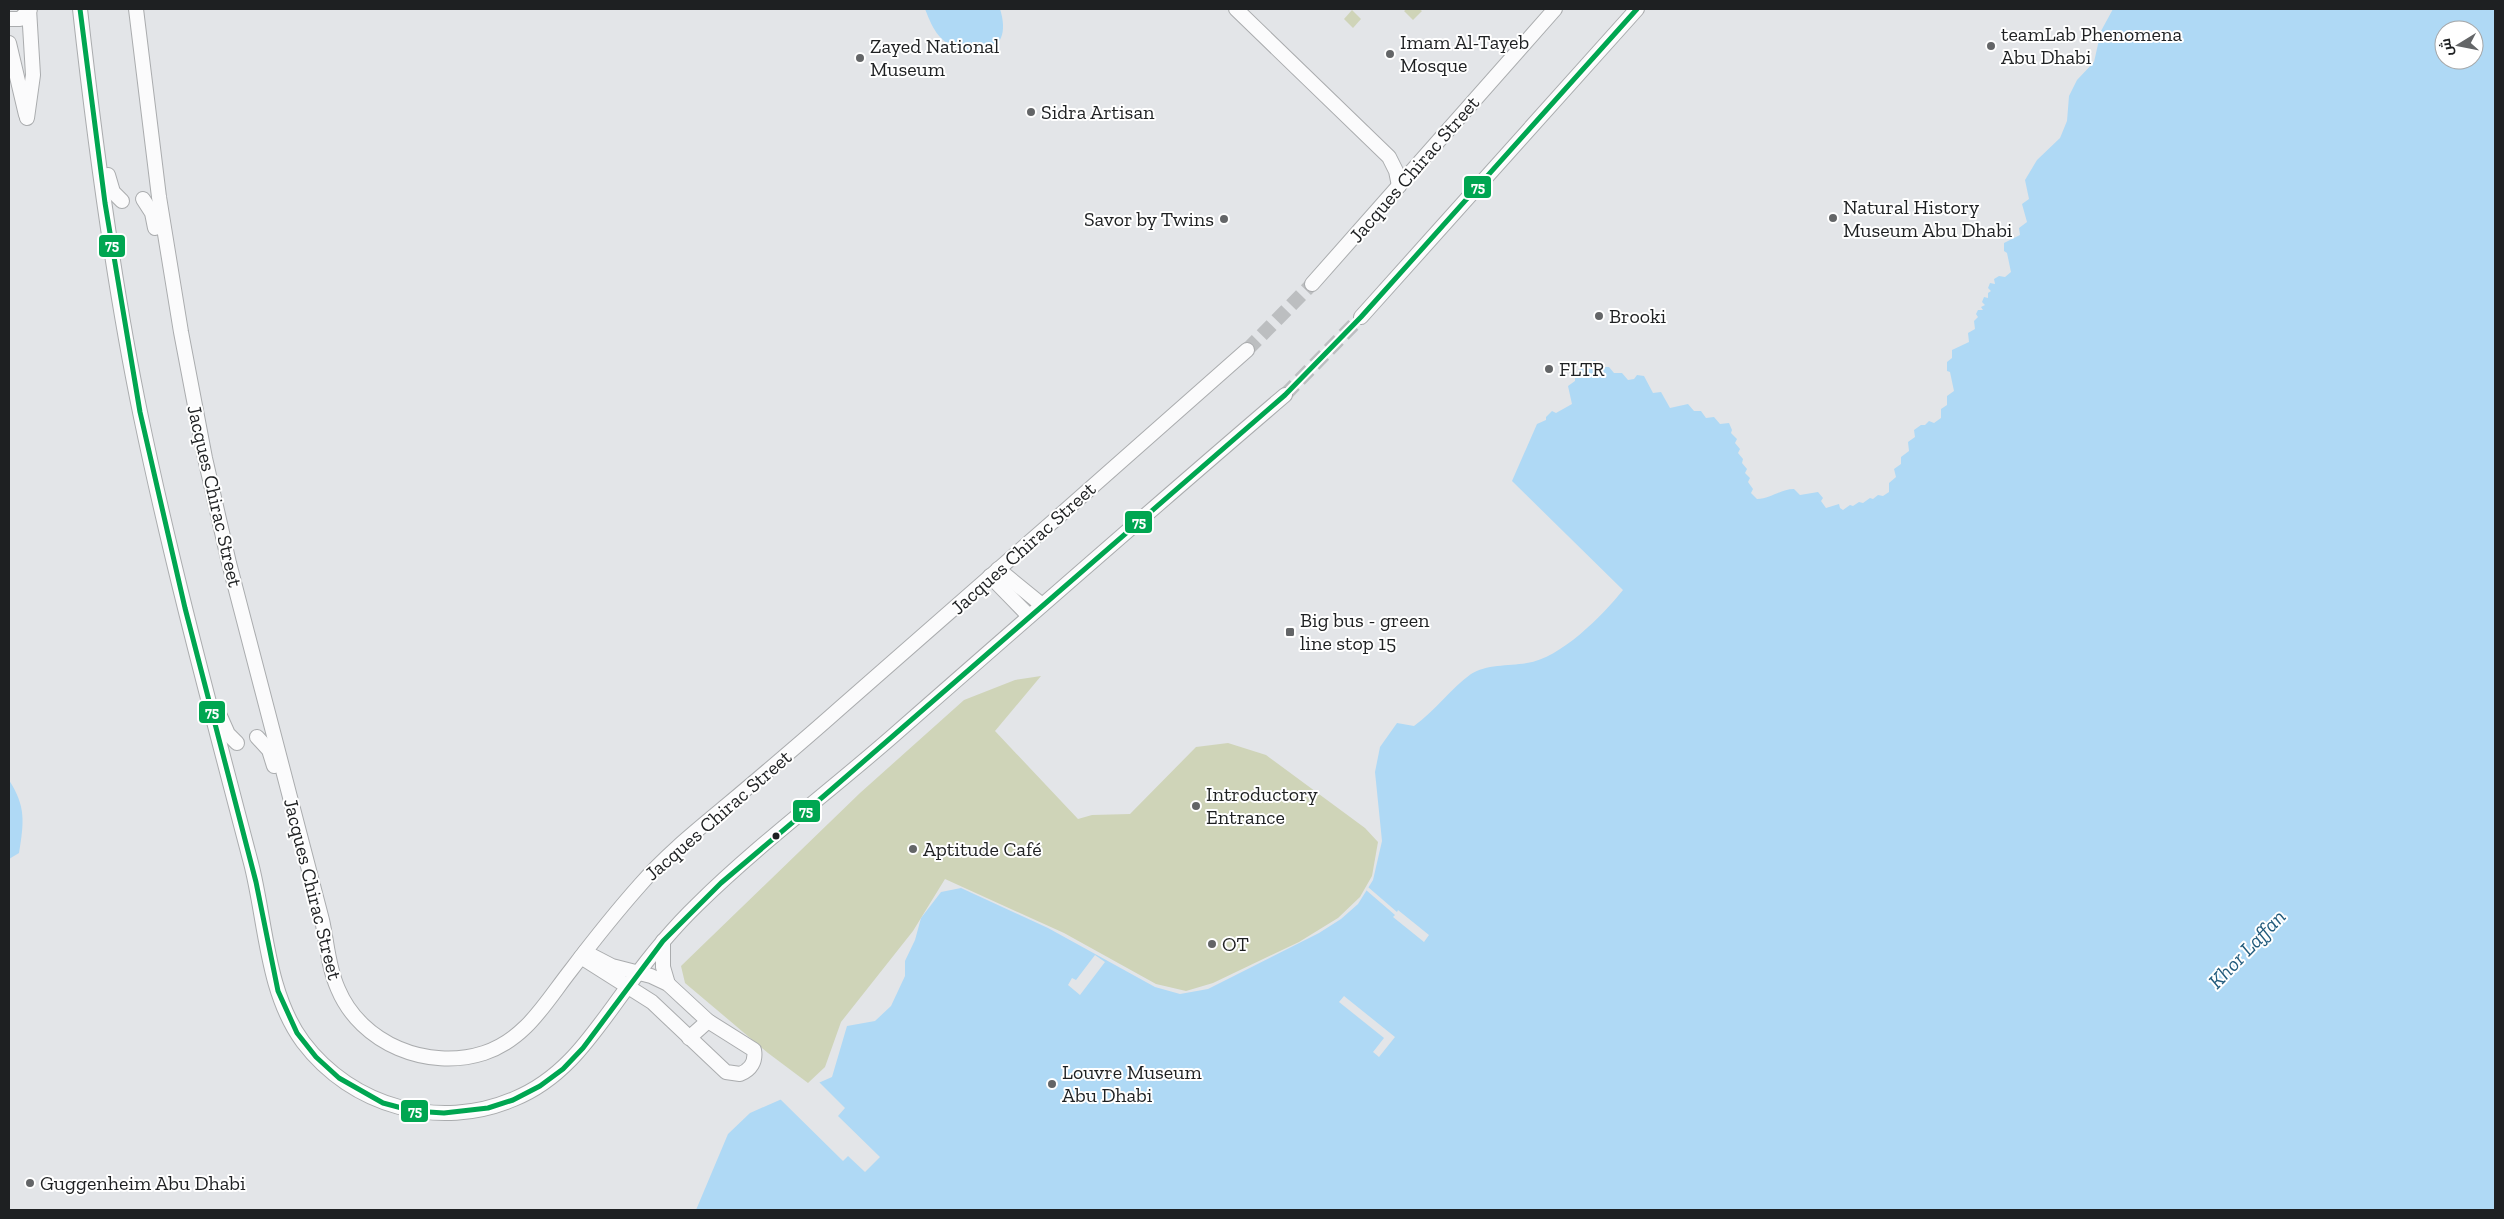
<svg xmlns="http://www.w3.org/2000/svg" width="2504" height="1219" viewBox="0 0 2504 1219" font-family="'Zilla Slab',Cairo,serif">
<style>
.green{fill:#cfd4b8}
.water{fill:#afd9f5;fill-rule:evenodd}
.pier{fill:#e3e5e8}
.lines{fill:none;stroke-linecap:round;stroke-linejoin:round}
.minor-tunnel{stroke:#bcbec0;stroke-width:14;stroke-dasharray:14 7;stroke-linecap:butt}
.minor-casing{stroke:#aaacae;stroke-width:16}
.minor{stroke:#fbfbfc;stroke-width:14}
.bus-1-casing{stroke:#fff;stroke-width:9}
.bus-1{stroke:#00a651;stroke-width:5}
.poi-dot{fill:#636567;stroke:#fff;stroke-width:2}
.bus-dot{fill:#1e2022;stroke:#fff;stroke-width:2}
.labels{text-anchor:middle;stroke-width:4;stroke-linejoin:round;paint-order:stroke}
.poi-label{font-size:20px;fill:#1e2022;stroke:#fff;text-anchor:start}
.street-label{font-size:20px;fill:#1e2022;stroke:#fff}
.water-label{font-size:21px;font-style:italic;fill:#225b7c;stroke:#fff}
.line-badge{stroke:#fff;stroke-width:2}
.badge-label{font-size:14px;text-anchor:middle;font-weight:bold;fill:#fff}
</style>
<rect width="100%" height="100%" fill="#e3e5e8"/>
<!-- green -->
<g class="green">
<polygon points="1407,9 1419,9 1422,11 1413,20 1404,11"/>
<polygon points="1352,10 1361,19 1353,28 1344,19"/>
<polygon points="1041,676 995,731 1078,819 1092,815 1130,814 1196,747 1228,743 1266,755 1365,828 1378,842 1372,876 1360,897 1338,918 1299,942 1213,983 1186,991 1156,984 1064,933 945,879 913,931 841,1022 825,1067 808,1083 768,1053 685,983 681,966 860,793 964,700 1015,680"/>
</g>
<!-- water -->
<g class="water">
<path d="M925,9h75c8,25 1,45 -29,41 -9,-1 -22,-4 -29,-11 -8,-7 -13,-20 -17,-30z"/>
<path d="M2113,9h382v1201h-1799l32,-76 22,-21 82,-36 15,-51 28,-5 16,-15 14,-30v-15l10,-21 6,-22 20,-26 20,-4 87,40 107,59 25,7 28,-5 111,-56 22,-14 17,-15 15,-24 9,-39 -7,-69 5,-25 17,-24 17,3c21,-15 37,-38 57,-52 15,-10 38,-8 56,-11 34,-5 75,-47 96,-73l-111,-109 25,-57 9,-4v-3l6,-6 4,2 16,-9 -4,-18 7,-5v-4h4l2,-5 -2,-1 2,-7 14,-4 5,7h9l5,6h8l6,7 6,-1 3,-4 7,1 9,17 8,-1 9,16 18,-4 6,7h7l5,7 8,-1 6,7 9,-1 3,7 -1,3 6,6 -2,4 5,6 -2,4 5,6 -1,4 5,6 -2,4 5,5 -2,4 5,7 -2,4 6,6c14,0 23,-10 37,-10l6,6 18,-3 5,6 -2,3 5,7 13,-4 1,4 3,2 7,-5 3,1 6,-4 4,1 7,-5 3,1 5,-4 5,1 6,-4v-9l7,-6 -2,-8 7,-5v-7l8,-6 -1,-9 7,-5 -1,-7 7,-5h4l4,-4 5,2 7,-5v-9l6,-4v-9l7,-5 -4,-19 -3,-1v-9l5,-4v-8l17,-8 -1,-9 7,-4 -1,-8 4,-4 -2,-3 2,-4h5l-2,-3 4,-2 -3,-3 2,-5 4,1v-5l3,-2 -3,-3 2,-5 5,1 -1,-5 5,-3 6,1 6,-5 -4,-19 -3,-2v-8l16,-8 -1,-7 8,-6 -5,-18 7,-5 -4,-19 12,-20 23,-22 7,-17 2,-25 8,-16 17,-18 7,-31zM2444,30h30v30h-30z"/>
<path d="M9,780c17,27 15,41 10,73l-10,6z"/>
</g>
<!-- pier -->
<g class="pier">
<polygon points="1368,887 1397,912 1398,910 1429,935 1424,942 1393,917 1395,915 1366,890"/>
<polygon points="1095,955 1105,962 1080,995 1068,985 1072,978 1076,980"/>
<polygon points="1344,996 1395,1037 1379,1057 1373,1052 1384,1038 1339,1002"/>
<polygon points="818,1081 845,1108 838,1116 880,1157 865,1172 848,1156 843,1161 779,1098"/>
</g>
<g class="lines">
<!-- minor-tunnel -->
<g class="minor-tunnel">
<polyline points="1247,350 1312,284"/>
<polyline points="1285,395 1361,317"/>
</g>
<defs>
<g id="minor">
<path d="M80,9c15,136 33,273 61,408 31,149 71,297 110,446 15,58 15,129 52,179 49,65 136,89 211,57 54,-22 81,-69 115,-114 21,-29 43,-56 69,-81 61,-60 131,-112 196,-169 130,-114 260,-228 391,-340"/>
<path d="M136,9l23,188 22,135 24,126 24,105 93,357c5,22 6,47 16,69 23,55 90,82 146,64 42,-14 61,-50 87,-83 22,-29 45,-58 69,-85 26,-30 56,-54 86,-79 38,-32 76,-64 113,-97 137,-119 272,-239 408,-359"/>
<polyline points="1236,9 1389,157 1396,171 1399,186"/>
<polyline points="9,19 20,19 30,9"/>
<polyline points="9,43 26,115"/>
<polyline points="27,118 33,75 29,9"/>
<polyline points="108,175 113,192 122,201"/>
<polyline points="143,199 152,213 155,228"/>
<polyline points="1312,284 1555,9"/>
<polyline points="1361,317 1637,9"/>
<polyline points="998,569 1042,605"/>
<polyline points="990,576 1029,616"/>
<polyline points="220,716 228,734 237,743"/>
<polyline points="257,737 269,750 274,766"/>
<polyline points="663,941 663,967 668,984"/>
<path d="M581,957l71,45 74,70 14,2c11,-4 16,-13 14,-24l-46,-29 -40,-37 -17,-8 -39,-10 -27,-14"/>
<polyline points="689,1038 708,1021"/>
</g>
</defs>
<!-- minor casing -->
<use href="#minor" class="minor-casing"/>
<!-- minor -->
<use href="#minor" class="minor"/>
<defs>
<polyline id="bus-1" points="80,9 105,203 140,412 185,608 256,882 278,991 297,1033 316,1057 339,1078 383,1103 413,1111 444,1113 488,1108 513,1100 540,1086 563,1069 583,1048 663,941 721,883 825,795 1285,395 1361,317 1637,9"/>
</defs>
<!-- bus-1 casing -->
<use href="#bus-1" class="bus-1-casing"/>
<!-- bus-1 -->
<use href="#bus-1" class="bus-1"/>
</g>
<!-- markers -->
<g class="poi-dot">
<circle cx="1991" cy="46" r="5"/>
<circle cx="1390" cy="54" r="5"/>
<circle cx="860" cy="58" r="5"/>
<circle cx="1031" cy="112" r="5"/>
<circle cx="1833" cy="218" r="5"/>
<circle cx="1224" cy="219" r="5"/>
<circle cx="1599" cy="316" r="5"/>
<circle cx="1549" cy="369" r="5"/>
<rect x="1285" y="627" width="10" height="10" rx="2.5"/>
<circle cx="1196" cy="806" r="5"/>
<circle cx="913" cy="849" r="5"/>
<circle cx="1212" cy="944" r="5"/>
<circle cx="1052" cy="1084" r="5"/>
<circle cx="30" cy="1183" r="5"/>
</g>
<circle class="bus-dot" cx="776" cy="836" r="4.5"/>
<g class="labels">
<!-- poi labels -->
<g class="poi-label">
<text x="2001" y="41">teamLab Phenomena<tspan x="2001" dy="23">Abu Dhabi</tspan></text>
<text x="1400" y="49">Imam Al-Tayeb<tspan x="1400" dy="23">Mosque</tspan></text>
<text x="870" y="53">Zayed National<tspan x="870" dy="23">Museum</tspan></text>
<text x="1041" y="119">Sidra Artisan</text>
<text x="1843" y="214">Natural History<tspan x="1843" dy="23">Museum Abu Dhabi</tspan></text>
<text x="1214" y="226" text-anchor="end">Savor by Twins</text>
<text x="1609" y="323">Brooki</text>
<text x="1559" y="376">FLTR</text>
<text x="1300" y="627">Big bus - green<tspan x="1300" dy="23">line stop 15</tspan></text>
<text x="1206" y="801">Introductory<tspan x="1206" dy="23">Entrance</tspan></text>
<text x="923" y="856">Aptitude Café</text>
<text x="1222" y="951">OT</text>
<text x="1062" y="1079">Louvre Museum<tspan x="1062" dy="23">Abu Dhabi</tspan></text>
<text x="40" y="1190">Guggenheim Abu Dhabi</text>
</g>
<!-- street labels -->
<g class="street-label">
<text transform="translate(1414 169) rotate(-49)" y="7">Jacques Chirac Street</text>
<text transform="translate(215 496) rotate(77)" y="7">Jacques Chirac Street</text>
<text transform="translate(1023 548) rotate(-42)" y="7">Jacques Chirac Street</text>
<text transform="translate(718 815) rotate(-41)" y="7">Jacques Chirac Street</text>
<text transform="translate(313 889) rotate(76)" y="7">Jacques Chirac Street</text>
</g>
<!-- water labels -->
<g class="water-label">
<text transform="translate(2247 949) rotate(-46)" y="7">Khor Laffan</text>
</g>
</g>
<g class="line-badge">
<rect x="1463" y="175" width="29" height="24" rx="5" fill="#00a651"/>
<rect x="98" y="234" width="28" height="24" rx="5" fill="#00a651"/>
<rect x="1124" y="510" width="29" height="24" rx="5" fill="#00a651"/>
<rect x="198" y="700" width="28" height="24" rx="5" fill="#00a651"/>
<rect x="792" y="799" width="29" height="24" rx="5" fill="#00a651"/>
<rect x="400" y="1099" width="29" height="24" rx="5" fill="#00a651"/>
</g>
<g class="badge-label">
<text x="1478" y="192">75</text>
<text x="112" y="250">75</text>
<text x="1139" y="527">75</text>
<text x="212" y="717">75</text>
<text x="806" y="816">75</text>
<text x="415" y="1116">75</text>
</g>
<!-- border -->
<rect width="2504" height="1219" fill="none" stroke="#1e2022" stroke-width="20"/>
<!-- north arrow -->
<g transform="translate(2459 45) rotate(260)"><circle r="24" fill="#ffffff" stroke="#a5a6a7"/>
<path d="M0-4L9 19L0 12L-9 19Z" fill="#636567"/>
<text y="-8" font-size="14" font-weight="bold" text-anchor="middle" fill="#1e2022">ش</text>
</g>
</svg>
